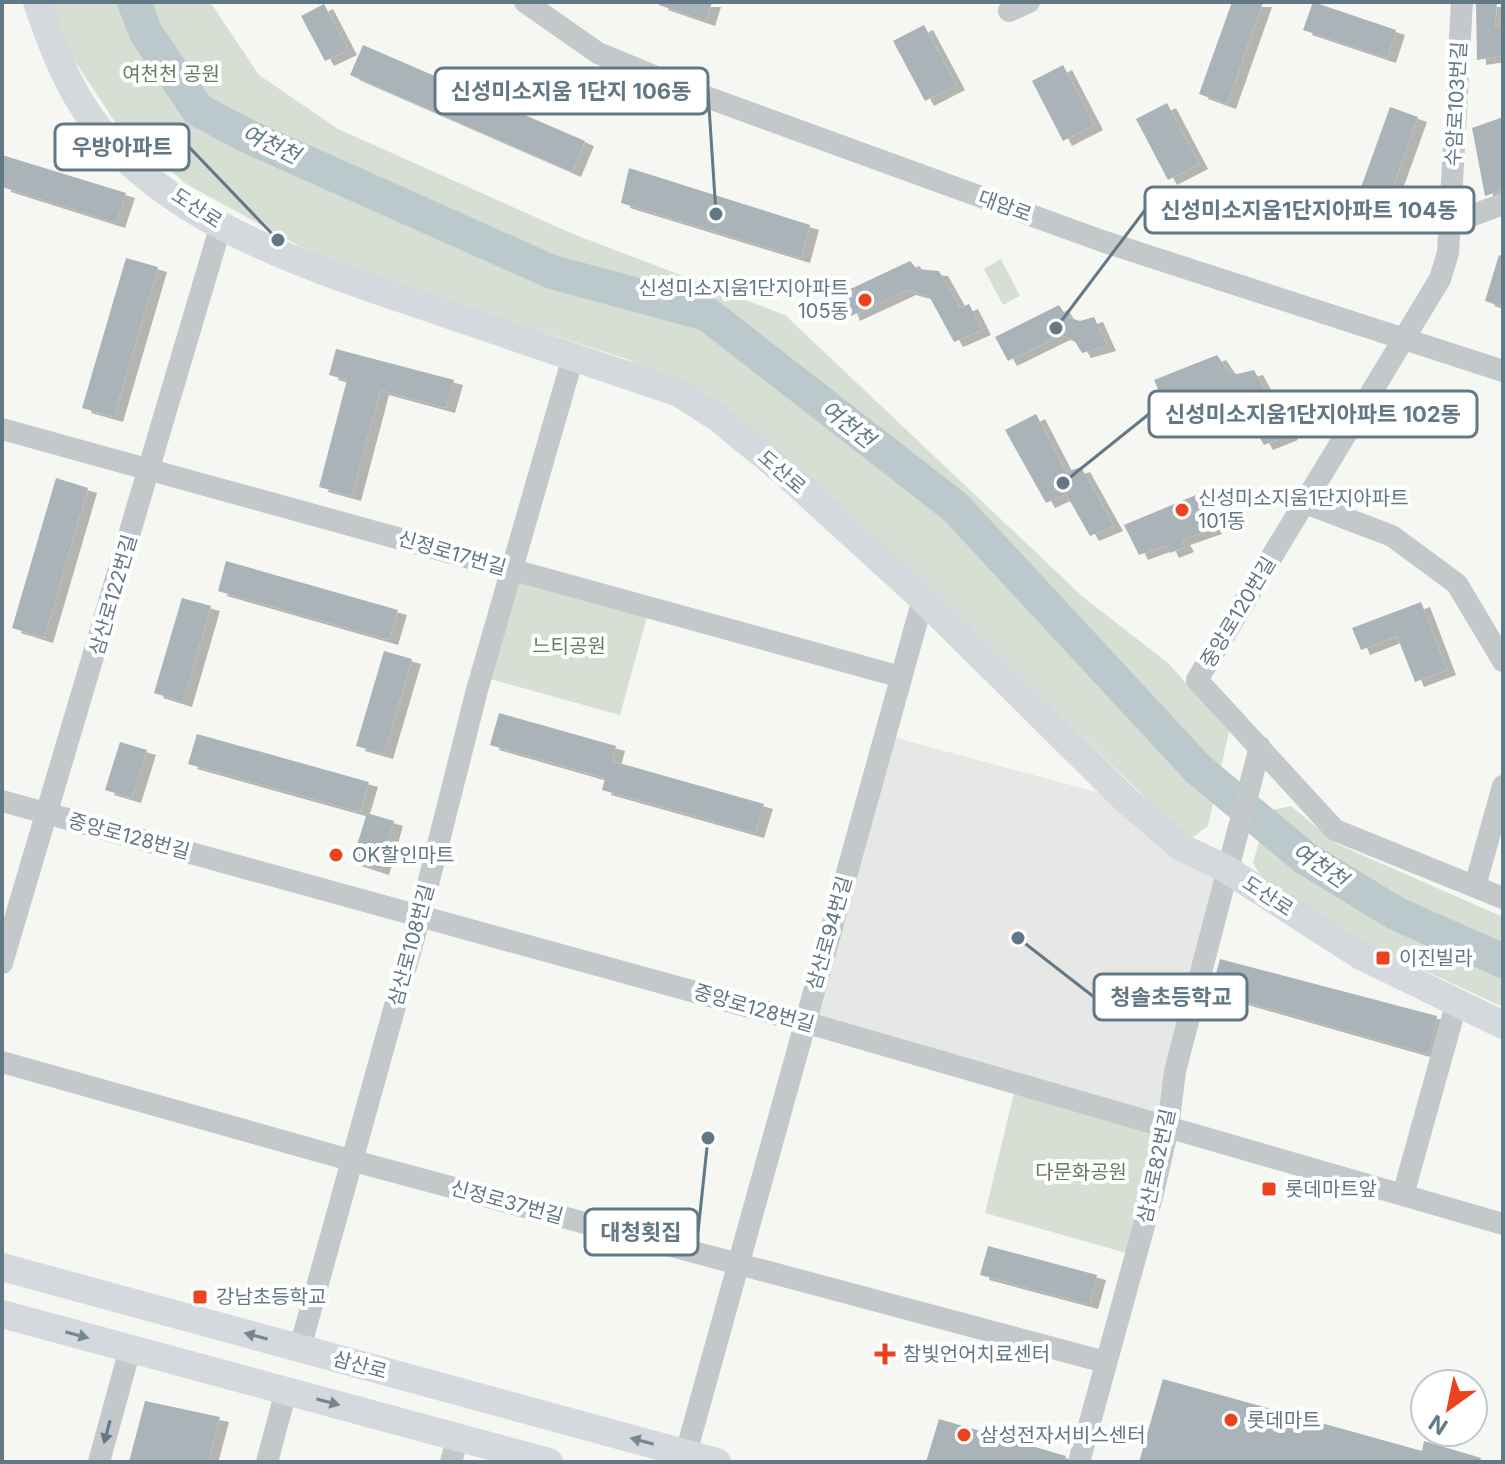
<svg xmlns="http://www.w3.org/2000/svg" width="1505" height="1464" viewBox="0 0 1505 1464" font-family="Inter,'Noto Sans KR',sans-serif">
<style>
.built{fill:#e7e8e6}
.green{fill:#d7ded3}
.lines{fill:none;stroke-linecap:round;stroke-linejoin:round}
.river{stroke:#bbc8cc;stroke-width:34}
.building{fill:#aab3b8;filter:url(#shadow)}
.minor{stroke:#c3c8ca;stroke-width:22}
.major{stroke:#d4d9dd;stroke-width:28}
.oneway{fill:#748792}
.oneway2{fill:#637885}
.poi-dot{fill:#eb431d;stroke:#fff;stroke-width:3}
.labels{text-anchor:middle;stroke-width:8;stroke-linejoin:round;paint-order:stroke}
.park-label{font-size:20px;fill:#697c63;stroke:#fff}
.street-label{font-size:20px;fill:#637885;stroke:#fff}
.poi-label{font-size:20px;fill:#637885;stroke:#fff;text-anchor:start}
.water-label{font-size:22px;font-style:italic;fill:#5f7a82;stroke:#fff}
.leader{fill:none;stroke:#637885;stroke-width:3}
.callout-dot{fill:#637885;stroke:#fff;stroke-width:3}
.callout{fill:#fff;stroke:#637885;stroke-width:3}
.callout-label{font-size:22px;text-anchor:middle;font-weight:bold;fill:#637885}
</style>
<defs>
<filter id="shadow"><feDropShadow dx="9" dy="5" stdDeviation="0" flood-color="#0004"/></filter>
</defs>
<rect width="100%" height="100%" fill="#f6f6f2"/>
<!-- built -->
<polygon class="built" points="885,735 1126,800 1226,869 1168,1128 804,1022"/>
<!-- green -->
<g class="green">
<polygon points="51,2 210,2 259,75 338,129 573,234 785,315 1083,597 1168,663 1229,731 1208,826 1189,840 953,612 685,388 626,359 384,280 312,253 186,184 115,122 63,43"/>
<polygon points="1001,259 1020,296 1003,305 984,269"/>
<polygon points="518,577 648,613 620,715 490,679"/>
<polygon points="1291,806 1337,844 1503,917 1503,1007 1363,942 1262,878 1253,863 1268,811"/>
<polygon points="1016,1085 1168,1128 1137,1256 985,1213"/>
</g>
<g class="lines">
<!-- river -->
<polyline class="river" points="134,2 146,33 198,110 247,136 552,272 707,314 955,507 1198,769 1305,858 1397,914 1503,961"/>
</g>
<!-- building -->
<g class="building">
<polygon points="659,2 712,2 706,21 659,5"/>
<polygon points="1232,2 1263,2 1227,104 1199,94"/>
<polygon points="1313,2 1396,30 1387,58 1303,30"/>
<polygon points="1476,2 1497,2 1495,26 1503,25 1503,56 1477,60"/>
<polygon points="324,4 348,50 325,61 301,16"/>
<polygon points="924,25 956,85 925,101 893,41"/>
<polygon points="363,45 585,141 572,172 350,75"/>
<polygon points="1063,65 1094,125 1063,141 1032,81"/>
<polygon points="1167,103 1199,164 1168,180 1136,119"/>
<polygon points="1390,107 1418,117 1382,217 1354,207"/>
<polygon points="1503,117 1503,190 1485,196 1472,128"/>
<polygon points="2,155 126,193 116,223 2,187"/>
<polygon points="629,168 810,225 801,258 621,203"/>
<polygon points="1499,255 1503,256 1503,307 1485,301"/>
<polygon points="126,258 158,267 114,417 82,408"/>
<polygon points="910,261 917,269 939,271 960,308 969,304 982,330 954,342 929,296 907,290 851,316 842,293"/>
<polygon points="1059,305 1067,317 1080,321 1094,317 1107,346 1082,353 1074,340 1061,335 1008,361 995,337"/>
<polygon points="336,349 454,380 446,408 380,390 352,496 319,487 347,380 329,375"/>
<polygon points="1217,355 1228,371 1237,374 1254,370 1289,435 1264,445 1242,407 1204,392 1165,405 1154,380"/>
<polygon points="1036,414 1066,472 1081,467 1114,526 1090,536 1066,494 1046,503 1005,430"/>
<polygon points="56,478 88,488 44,638 12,628"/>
<polygon points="1196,495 1213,529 1181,540 1185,547 1170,553 1166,545 1139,555 1124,525"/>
<polygon points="226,561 398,610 389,640 218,591"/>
<polygon points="182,598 211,606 183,702 154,693"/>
<polygon points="1421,602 1447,670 1415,682 1397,636 1361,650 1352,628"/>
<polygon points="384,651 412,659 384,754 356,746"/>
<polygon points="499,713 616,746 612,761 764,804 755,833 602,790 605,778 490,745"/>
<polygon points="197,734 369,782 360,812 188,764"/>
<polygon points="120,742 147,750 132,798 105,790"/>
<polygon points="367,813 394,821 380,870 352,861"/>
<polygon points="1220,959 1437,1016 1428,1054 1211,992"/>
<polygon points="988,1246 1097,1275 1089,1304 980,1275"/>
<polygon points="1163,1379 1422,1451 1424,1441 1481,1458 1480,1462 1139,1462"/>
<polygon points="145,1401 220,1417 208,1462 129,1462"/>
<polygon points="939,1419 1066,1456 1065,1462 926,1462"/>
</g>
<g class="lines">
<!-- minor -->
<g class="minor">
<polyline points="525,2 598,53 690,91 1102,241 1503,371"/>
<polyline points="1462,2 1448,253 1440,279 1197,680 1335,830 1503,898"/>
<polyline points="1009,11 1029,2"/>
<polyline points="1449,224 1503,204"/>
<polyline points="2,429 901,677"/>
<polyline points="1305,503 1392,536 1457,584 1503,661"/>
<polyline points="2,801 804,1022 1503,1224"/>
<polyline points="1475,886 1503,786"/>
<polyline points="2,963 221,225"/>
<polyline points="2,1062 350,1160 1105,1362"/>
<polyline points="1403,1195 1456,1005"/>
<polyline points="300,1348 420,916 477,690 573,357"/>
<polyline points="686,1453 923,599"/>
<polyline points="99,1462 130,1349"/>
<polyline points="267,1462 286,1391"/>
<polyline points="451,1462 458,1437"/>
<polyline points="1079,1462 1153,1193 1168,1128 1175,1071 1260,747"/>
</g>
<!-- major -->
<g class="major">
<path d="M37,2c14,41 28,79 53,115 75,109 235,155 354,196 78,27 156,53 235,80l39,25 67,55 138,126 203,201 55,47 45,22 135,87 142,69"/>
<polyline points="2,1267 717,1462"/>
<polyline points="2,1314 549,1462"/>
</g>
</g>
<!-- one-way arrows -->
<defs><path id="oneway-solid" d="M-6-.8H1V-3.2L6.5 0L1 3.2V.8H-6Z" transform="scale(2)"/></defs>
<g class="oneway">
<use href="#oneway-solid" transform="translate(77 1335) rotate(15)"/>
<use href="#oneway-solid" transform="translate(256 1336) rotate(-165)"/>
<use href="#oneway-solid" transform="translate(328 1402) rotate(15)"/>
<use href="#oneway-solid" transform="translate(642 1441) rotate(-165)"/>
</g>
<use class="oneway2" href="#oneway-solid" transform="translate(107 1432) rotate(105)"/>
<!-- markers -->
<g class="poi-dot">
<circle cx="865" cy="300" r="8"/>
<circle cx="1182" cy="510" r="8"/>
<circle cx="336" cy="855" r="8"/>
<rect x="1375" y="950" width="16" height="16" rx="4"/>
<rect x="1261" y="1181" width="16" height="16" rx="4"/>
<rect x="192" y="1289" width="16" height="16" rx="4"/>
<path d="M881 1342h8v8h8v8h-8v8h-8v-8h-8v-8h8z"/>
<circle cx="1231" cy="1420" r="8"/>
<circle cx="964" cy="1435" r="8"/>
</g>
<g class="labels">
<!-- park labels -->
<g class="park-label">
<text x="171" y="81">여천천 공원</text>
<text x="569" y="653">느티공원</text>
<text x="1081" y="1179">다문화공원</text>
</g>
<!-- street labels -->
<g class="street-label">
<text transform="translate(1456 104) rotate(-87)" y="7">수암로103번길</text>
<text transform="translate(1005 206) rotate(20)" y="7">대암로</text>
<text transform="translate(197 208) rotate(33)" y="7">도산로</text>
<text transform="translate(782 472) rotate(41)" y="7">도산로</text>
<text transform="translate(452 553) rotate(16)" y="7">신정로17번길</text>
<text transform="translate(113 595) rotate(-74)" y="7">삼산로122번길</text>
<text transform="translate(1238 612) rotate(-59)" y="7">중앙로120번길</text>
<text transform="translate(129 836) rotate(15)" y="7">중앙로128번길</text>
<text transform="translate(1268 896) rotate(33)" y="7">도산로</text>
<text transform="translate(829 933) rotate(-74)" y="7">삼산로94번길</text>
<text transform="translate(411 945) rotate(-75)" y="7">삼산로108번길</text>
<text transform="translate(754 1008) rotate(16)" y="7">중앙로128번길</text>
<text transform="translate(1156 1166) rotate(-78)" y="7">삼산로82번길</text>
<text transform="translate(507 1202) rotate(15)" y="7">신정로37번길</text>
<text transform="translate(360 1365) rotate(15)" y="7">삼산로</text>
</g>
<!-- poi labels -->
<g class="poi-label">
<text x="849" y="295" text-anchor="end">신성미소지움1단지아파트<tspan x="849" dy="23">105동</tspan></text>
<text x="1198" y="505">신성미소지움1단지아파트<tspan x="1198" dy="23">101동</tspan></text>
<text x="352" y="862">OK할인마트</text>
<text x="1399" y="965">이진빌라</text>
<text x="1285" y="1196">롯데마트앞</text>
<text x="216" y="1304">강남초등학교</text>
<text x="903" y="1361">참빛언어치료센터</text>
<text x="1247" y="1427">롯데마트</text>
<text x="980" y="1442">삼성전자서비스센터</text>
</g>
<!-- water labels -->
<g class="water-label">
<text transform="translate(271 144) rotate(25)" y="8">여천천</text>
<text transform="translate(848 424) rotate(38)" y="8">여천천</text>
<text transform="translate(1320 865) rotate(34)" y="8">여천천</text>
</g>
</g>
<!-- callouts -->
<path class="leader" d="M716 214L708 91M278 240L189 147M1056 328L1145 210M1063 483L1149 414M1018 938L1094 997M708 1138L698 1232"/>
<g class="callout-dot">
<circle cx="716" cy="214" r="8"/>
<circle cx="278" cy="240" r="8"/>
<circle cx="1056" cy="328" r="8"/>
<circle cx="1063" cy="483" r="8"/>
<circle cx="1018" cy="938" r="8"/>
<circle cx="708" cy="1138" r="8"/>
</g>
<g class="callout">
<rect x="435" y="68" width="273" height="46" rx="8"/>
<rect x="55" y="124" width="134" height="46" rx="8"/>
<rect x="1145" y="187" width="329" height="46" rx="8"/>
<rect x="1149" y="391" width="328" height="46" rx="8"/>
<rect x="1094" y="974" width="153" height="46" rx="8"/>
<rect x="585" y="1209" width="113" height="46" rx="8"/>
</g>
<g class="callout-label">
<text x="571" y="99">신성미소지움 1단지 106동</text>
<text x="122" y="155">우방아파트</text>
<text x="1309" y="218">신성미소지움1단지아파트 104동</text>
<text x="1313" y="422">신성미소지움1단지아파트 102동</text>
<text x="1171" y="1005">청솔초등학교</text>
<text x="641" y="1240">대청횟집</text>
</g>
<!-- border -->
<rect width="1505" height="1464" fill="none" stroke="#637885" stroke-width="8"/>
<!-- north arrow -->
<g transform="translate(1449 1408) rotate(213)"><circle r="38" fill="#ffffff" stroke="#c1c9ce" stroke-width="2"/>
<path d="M0-6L14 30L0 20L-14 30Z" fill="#eb431d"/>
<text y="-12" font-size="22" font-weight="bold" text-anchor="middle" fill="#637885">N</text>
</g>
</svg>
